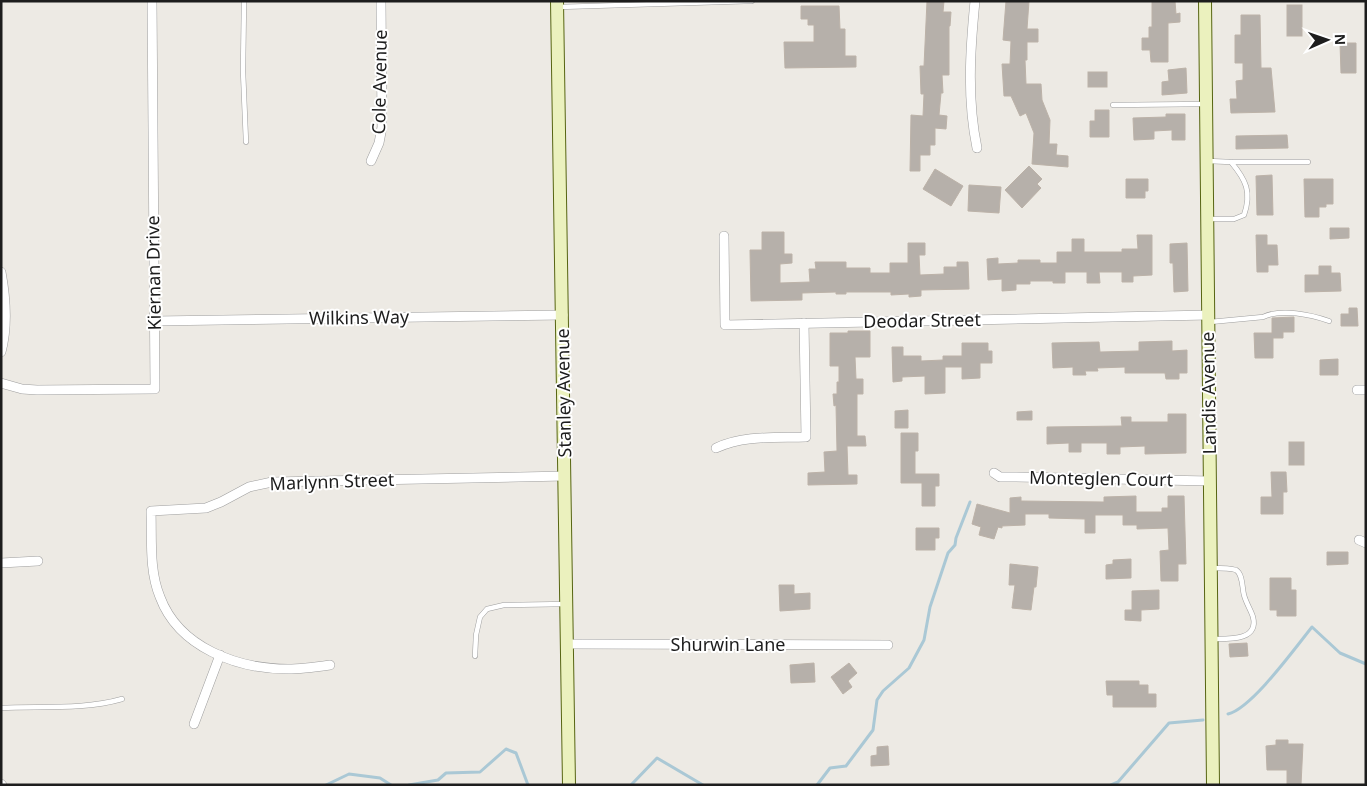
<svg xmlns="http://www.w3.org/2000/svg" width="1367" height="786" viewBox="0 0 1367 786" font-family="'Noto Sans',sans-serif">
<style>
.lines{fill:none;stroke-linecap:round;stroke-linejoin:round}
.stream{stroke:#aac8d5;stroke-width:3}
.building{fill:#b6b0aa;stroke:#bcb2a8}
.lane-casing{stroke:#9e9e9e;stroke-width:5.5}
.street-casing{stroke:#9e9e9e;stroke-width:10}
.secondary-casing{stroke:#576512;stroke-width:14}
.lane{stroke:#fff;stroke-width:4.5}
.street{stroke:#fff;stroke-width:9}
.secondary{stroke:#ebf1be;stroke-width:12}
.labels{text-anchor:middle;stroke-width:4;stroke-linejoin:round;paint-order:stroke}
.street-label{font-size:18px;fill:#1d1d1d;stroke:#fff}
</style>
<rect width="100%" height="100%" fill="#edeae4"/>
<g class="lines">
<!-- stream -->
<g class="stream">
<path d="M1228,714c24,-6 67,-66 84,-87l28,26 26,11"/>
<polyline points="326,785 349,774 380,778 391,785"/>
<polyline points="409,785 438,780 446,773 480,772 506,749 516,753 528,785"/>
<polyline points="631,785 657,758 703,785"/>
<polyline points="817,785 830,768 846,766 873,730 877,700 883,691 909,668 924,640 930,607 948,553 955,545 956,538 970,502"/>
<polyline points="1111,785 1118,782 1169,723 1203,720"/>
</g>
</g>
<!-- building -->
<g class="building">
<polygon points="927,1 944,1 943,12 951,12 950,26 949,26 949,75 942,75 943,93 941,93 939,115 947,116 946,129 935,128 935,145 930,145 930,155 920,155 920,171 910,171 911,115 923,116 924,94 921,94 920,66 924,66"/>
<polygon points="1006,1 1029,1 1027,29 1038,29 1038,42 1027,42 1027,60 1025,60 1026,84 1041,84 1042,100 1050,120 1049,144 1057,144 1056,155 1068,156 1068,167 1032,164 1034,133 1026,113 1020,116 1011,96 1004,96 1002,64 1010,64 1011,41 1003,40"/>
<polygon points="1152,1 1175,1 1176,14 1180,13 1180,22 1168,23 1168,62 1151,62 1150,50 1142,50 1142,38 1149,38 1149,27 1152,27"/>
<rect x="1287" y="5" width="15" height="31"/>
<polygon points="801,6 839,6 840,29 845,29 845,56 856,56 856,67 785,68 784,42 814,42 814,25 808,25 808,19 801,19"/>
<polygon points="1241,15 1260,15 1261,68 1271,68 1275,112 1231,113 1230,99 1237,99 1236,81 1243,80 1243,63 1235,63 1235,35 1241,35"/>
<polygon points="1340,43 1356,43 1356,73 1341,73"/>
<polygon points="1186,68 1187,93 1162,95 1162,82 1169,81 1168,70"/>
<rect x="1088" y="72" width="19" height="15"/>
<polygon points="1095,110 1109,110 1109,137 1090,137 1090,121 1095,121"/>
<polygon points="1166,114 1185,114 1185,140 1172,140 1172,130 1154,131 1154,139 1134,140 1133,118 1166,117"/>
<polygon points="1287,135 1288,148 1236,149 1236,136"/>
<polygon points="1029,166 1042,179 1037,184 1041,188 1022,208 1005,190"/>
<polygon points="935,169 963,186 951,206 923,189"/>
<polygon points="1272,175 1273,215 1257,215 1256,176"/>
<polygon points="1126,179 1148,179 1148,191 1145,191 1145,198 1126,198"/>
<polygon points="1304,179 1333,179 1333,204 1326,204 1326,207 1319,207 1319,217 1305,217"/>
<polygon points="969,185 1001,187 999,213 968,211"/>
<polygon points="1330,228 1349,228 1349,238 1330,239"/>
<polygon points="762,232 784,232 784,254 792,254 792,263 780,264 780,283 810,282 809,269 816,269 815,262 846,262 846,268 870,268 870,273 890,273 890,263 908,263 908,243 925,243 925,255 919,255 920,275 944,274 944,267 957,267 957,262 968,262 969,289 921,290 921,296 909,297 909,294 891,295 891,292 846,292 846,294 836,294 836,292 802,293 802,300 751,301 750,250 762,250"/>
<polygon points="1137,235 1152,235 1152,275 1133,276 1133,282 1122,282 1122,272 1099,272 1100,283 1087,283 1087,272 1065,272 1065,283 1053,283 1053,281 1030,281 1030,284 1016,284 1016,290 1002,291 1002,279 988,280 987,259 998,258 998,264 1018,263 1018,260 1040,260 1040,263 1057,263 1057,252 1072,252 1072,239 1084,239 1084,252 1122,252 1122,249 1138,249"/>
<polygon points="1256,235 1267,235 1267,245 1277,245 1278,265 1268,265 1268,272 1257,272"/>
<polygon points="1187,243 1188,291 1174,292 1173,263 1170,263 1170,244"/>
<polygon points="1319,266 1331,266 1331,273 1340,273 1341,291 1305,292 1305,275 1319,275"/>
<polygon points="1349,308 1357,308 1358,326 1341,326 1341,314 1349,314"/>
<polygon points="1294,317 1294,332 1283,332 1283,338 1273,338 1273,358 1255,358 1254,333 1272,333 1272,318"/>
<polygon points="848,331 870,331 870,357 855,357 856,379 863,379 863,394 857,394 857,436 865,436 866,446 847,446 848,475 857,475 857,484 808,485 808,473 825,472 824,452 837,451 836,405 834,406 833,394 837,394 837,382 839,382 839,366 830,366 830,333 848,333"/>
<polygon points="1172,341 1172,351 1187,350 1187,373 1179,373 1179,379 1166,379 1165,373 1125,373 1125,367 1097,368 1098,371 1085,371 1086,375 1073,375 1073,367 1053,368 1052,343 1099,342 1100,352 1139,351 1139,342"/>
<polygon points="962,343 988,343 988,351 992,351 992,363 980,363 980,378 962,379 962,367 945,367 945,393 925,394 925,376 902,377 902,381 893,382 892,347 903,347 903,356 921,356 921,361 943,360 943,356 962,356"/>
<polygon points="1338,359 1338,375 1320,375 1320,360"/>
<polygon points="908,410 908,428 895,428 895,411"/>
<polygon points="1032,411 1032,420 1017,420 1017,412"/>
<polygon points="1168,414 1186,414 1186,453 1145,454 1145,446 1120,447 1120,454 1107,454 1107,443 1081,443 1081,452 1069,452 1069,443 1047,444 1047,427 1122,426 1121,417 1131,417 1131,422 1168,422"/>
<polygon points="901,433 918,433 918,451 915,451 915,474 939,474 939,486 935,486 935,506 922,506 922,483 901,483"/>
<rect x="1289" y="442" width="15" height="23"/>
<polygon points="1271,472 1286,472 1287,492 1283,492 1283,514 1261,514 1261,497 1272,497"/>
<polygon points="1136,496 1136,512 1162,512 1162,508 1168,508 1168,496 1184,496 1186,564 1178,564 1178,581 1161,581 1160,551 1169,550 1168,528 1137,529 1137,525 1123,525 1123,515 1095,515 1095,533 1085,533 1085,519 1049,518 1049,514 1025,514 1025,525 1002,526 1002,528 998,527 994,539 979,535 981,527 972,524 977,504 1010,513 1010,498 1021,497 1021,501 1104,502 1104,497"/>
<polygon points="916,528 939,528 939,538 935,538 935,550 916,550"/>
<polygon points="1327,552 1348,552 1348,564 1327,565"/>
<polygon points="1131,559 1131,578 1106,579 1106,565 1113,564 1113,560"/>
<polygon points="1010,564 1038,567 1036,587 1034,587 1031,610 1012,608 1015,585 1009,585"/>
<polygon points="1270,578 1291,578 1291,590 1296,590 1296,616 1277,616 1277,610 1270,610"/>
<polygon points="779,585 794,585 794,594 810,593 810,609 780,611"/>
<polygon points="1159,590 1159,609 1141,610 1141,621 1125,620 1125,610 1132,610 1132,591"/>
<polygon points="1247,643 1248,656 1230,657 1229,644"/>
<polygon points="814,663 815,682 791,683 790,665"/>
<polygon points="849,663 857,673 848,681 852,687 843,694 831,677"/>
<polygon points="1106,681 1139,681 1139,685 1148,685 1148,694 1156,694 1156,707 1113,707 1113,695 1107,695"/>
<polygon points="1276,740 1288,740 1288,744 1303,744 1301,785 1287,785 1287,770 1267,770 1266,746 1276,745"/>
<polygon points="888,746 889,765 871,766 871,756 877,755 877,747"/>
</g>
<g class="lines">
<defs>
<g id="lane">
<polyline points="244,1 243,71 246,142"/>
<polyline points="559,7 752,1"/>
<polyline points="1113,105 1205,104"/>
<path d="M1208,161l23,1c15,18 21,30 13,53l-10,4h-25"/>
<polyline points="1231,162 1308,162"/>
<path d="M1210,322l53,-5c18,-9 49,-2 66,4"/>
<path d="M1212,568c7,0 18,0 24,2 7,4 6,18 8,25 2,8 7,15 9,22 6,24 -25,22 -40,22"/>
<polyline points="475,656 476,635 480,617 487,609 504,605 566,604"/>
<path d="M1,708c39,-2 83,2 121,-9"/>
</g>
<g id="street">
<path d="M975,1c-5,50 -8,98 2,147"/>
<polyline points="371,161 379,143 382,127 381,1"/>
<polyline points="724,236 725,325 1209,315"/>
<path d="M1,272c5,27 7,54 0,80"/>
<polyline points="155,321 563,315"/>
<polyline points="1,383 22,389 37,390 155,389 152,1"/>
<polyline points="1357,390 1366,390"/>
<path d="M716,448c28,-13 59,-10 90,-11l-2,-114"/>
<polyline points="994,473 1000,477 1012,477 1210,481"/>
<polyline points="1359,540 1366,543"/>
<polyline points="1,563 38,561"/>
<polyline points="568,644 888,645"/>
<path d="M330,665c-14,2 -28,4 -42,4 -50,0 -109,-21 -128,-72 -11,-26 -8,-58 -9,-86l55,-3 15,-6 28,-15 23,-5 293,-6"/>
<polyline points="194,724 220,655"/>
<polyline points="1,784 2,785"/>
</g>
<g id="secondary">
<polyline points="557,1 569,785"/>
<polyline points="1205,1 1213,785"/>
</g>
</defs>
<!-- lane casing -->
<use href="#lane" class="lane-casing"/>
<!-- street casing -->
<use href="#street" class="street-casing"/>
<!-- secondary casing -->
<use href="#secondary" class="secondary-casing"/>
<!-- lane -->
<use href="#lane" class="lane"/>
<!-- street -->
<use href="#street" class="street"/>
<!-- secondary -->
<use href="#secondary" class="secondary"/>
</g>
<g class="labels">
<!-- street labels -->
<g class="street-label">
<text transform="translate(380 82) rotate(-89)" y="6">Cole Avenue</text>
<text transform="translate(154 273) rotate(-91)" y="6">Kiernan Drive</text>
<text transform="translate(359 318) rotate(-1)" y="6">Wilkins Way</text>
<text transform="translate(922 321) rotate(-1)" y="6">Deodar Street</text>
<text transform="translate(564 393) rotate(-91)" y="6">Stanley Avenue</text>
<text transform="translate(1209 393) rotate(-91)" y="6">Landis Avenue</text>
<text transform="translate(1101 479) rotate(1)" y="6">Monteglen Court</text>
<text transform="translate(332 482) rotate(-2)" y="6">Marlynn Street</text>
<text x="728" y="651">Shurwin Lane</text>
</g>
</g>
<!-- border -->
<rect width="1367" height="786" fill="none" stroke="#1d1d1d" stroke-width="5"/>
<!-- north arrow -->
<g transform="translate(1327 40) rotate(88)" stroke="#ffffff" stroke-width="4" paint-order="stroke">
<path d="M0-4L9 19L0 12L-9 19Z" fill="#1d1d1d"/>
<text y="-8" font-size="14" font-weight="bold" text-anchor="middle" fill="#1d1d1d">N</text>
</g>
</svg>
